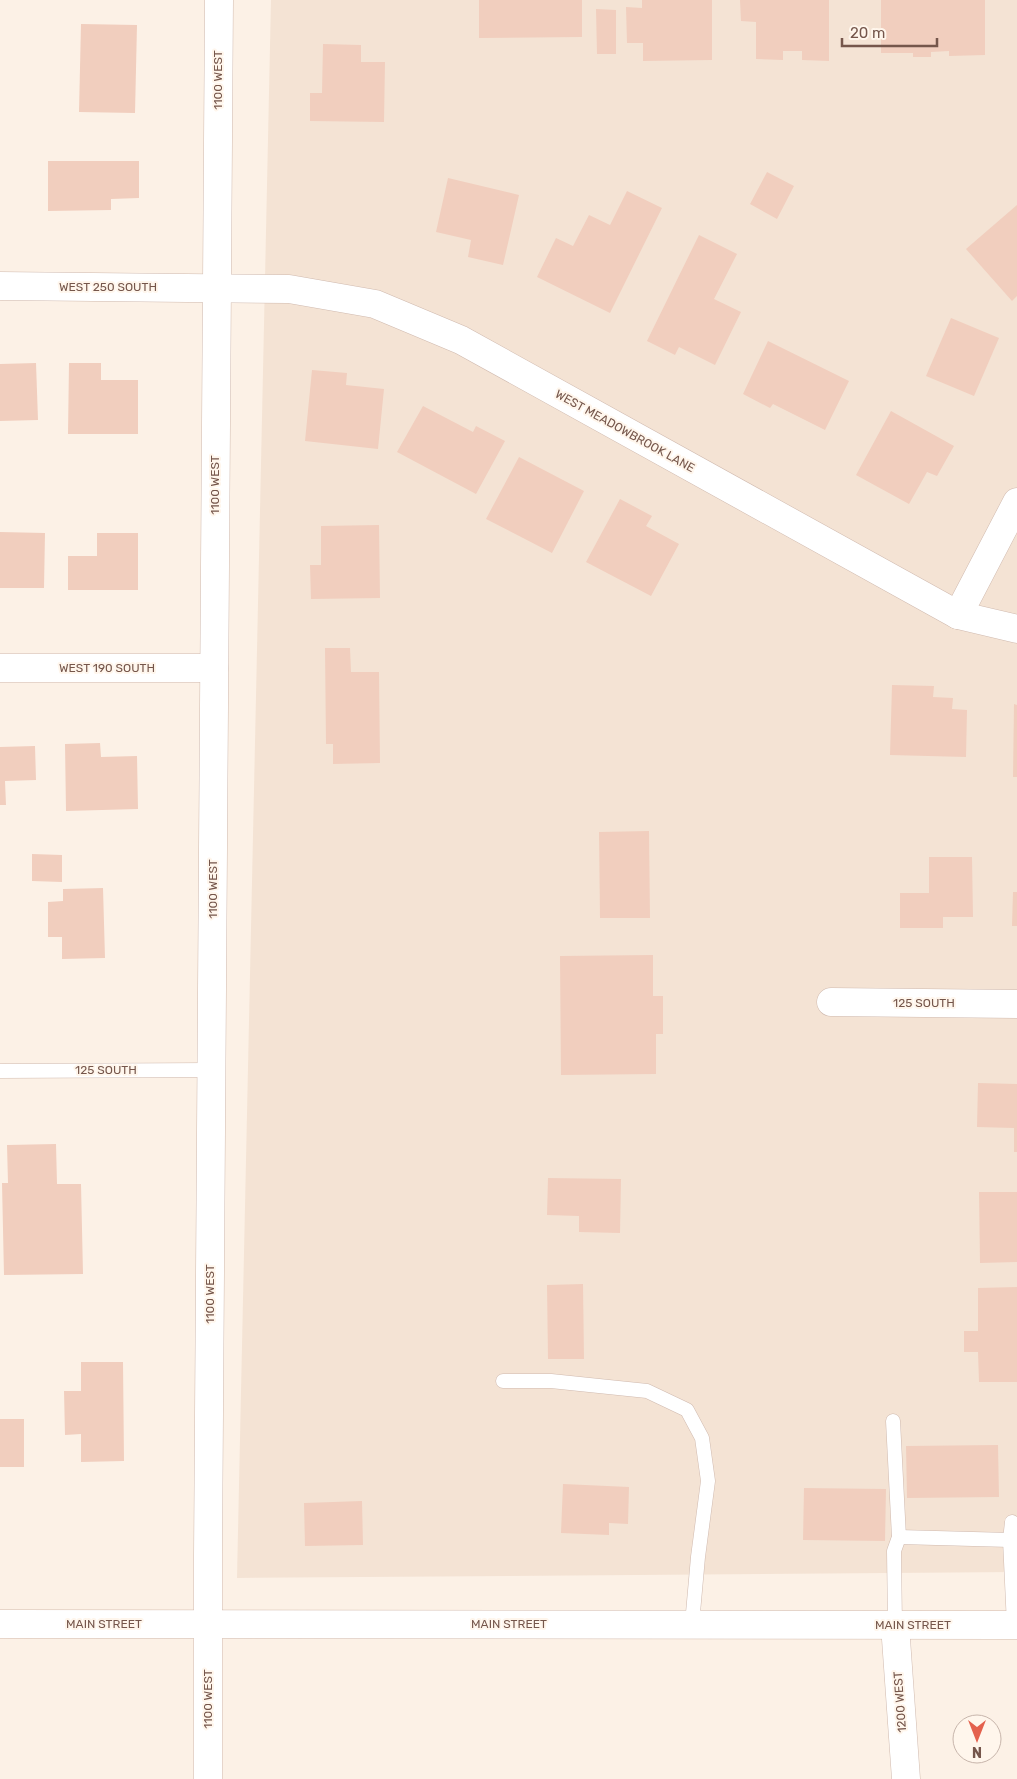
<svg xmlns="http://www.w3.org/2000/svg" width="1017" height="1779" viewBox="0 0 1017 1779" font-family="Rubik,sans-serif">
<style>
.residential{fill:#f4e3d4}
.building{fill:#f1cebe}
.lines{fill:none;stroke-linecap:round;stroke-linejoin:round}
.service-casing{stroke:#d0baaf;stroke-width:15}
.minor-casing{stroke:#d0baaf;stroke-width:29}
.secondary-casing{stroke:#d3baac;stroke-width:29}
.service{stroke:#fff;stroke-width:14}
.minor{stroke:#fff;stroke-width:28}
.secondary{stroke:#fff;stroke-width:28}
.labels{text-anchor:middle;stroke-width:4;stroke-linejoin:round;paint-order:stroke}
.street-label{font-size:12px;fill:#75564b;stroke:#fff6ec}
</style>
<rect width="100%" height="100%" fill="#fcf1e6"/>
<!-- residential -->
<polygon class="residential" points="271,0 1017,0 1017,1572 237,1578"/>
<!-- building -->
<g class="building">
<polygon points="479,0 582,0 582,37 479,38"/>
<polygon points="642,0 712,0 712,60 643,61 643,43 627,43 626,7 642,8"/>
<polygon points="740,0 829,0 829,61 802,60 802,51 783,51 783,60 756,59 756,22 741,21"/>
<polygon points="881,0 985,0 985,55 949,56 949,51 931,52 931,57 913,57 913,53 881,53"/>
<polygon points="596,9 616,10 616,54 597,54"/>
<polygon points="81,24 137,25 135,113 79,112"/>
<polygon points="323,44 361,45 361,62 385,62 384,122 310,121 310,93 322,93"/>
<polygon points="48,161 139,161 139,198 111,199 111,210 48,211"/>
<polygon points="767,172 794,186 777,219 750,204"/>
<polygon points="448,178 519,195 503,265 468,257 471,240 436,232"/>
<polygon points="627,191 662,208 610,313 537,277 556,238 573,246 589,215 610,225"/>
<polygon points="1017,205 1017,296 1012,301 966,249"/>
<polygon points="699,235 737,254 714,299 741,312 715,365 679,347 675,355 647,341"/>
<polygon points="951,318 999,338 974,396 926,376"/>
<polygon points="768,341 849,381 825,430 773,404 770,408 743,394"/>
<polygon points="36,363 38,420 0,421 0,364"/>
<polygon points="69,363 101,363 101,380 138,380 138,434 68,434"/>
<polygon points="312,370 347,373 346,385 384,389 378,449 305,441"/>
<polygon points="423,406 473,432 476,426 505,441 476,494 397,452"/>
<polygon points="891,411 954,446 937,476 927,472 909,504 856,475"/>
<polygon points="519,457 584,491 552,553 486,519"/>
<polygon points="620,499 652,516 646,526 679,544 651,596 586,562"/>
<polygon points="379,525 380,598 311,599 310,565 321,565 321,526"/>
<polygon points="0,532 45,533 44,588 0,588"/>
<polygon points="97,533 138,533 138,590 68,590 68,556 97,556"/>
<polygon points="325,648 350,648 351,672 379,672 380,763 333,764 333,744 326,744"/>
<polygon points="892,685 934,686 933,697 953,698 952,709 967,710 966,757 890,755"/>
<polygon points="1014,704 1017,705 1017,777 1013,777"/>
<polygon points="100,743 101,757 137,756 138,809 66,811 65,744"/>
<polygon points="35,746 36,780 5,781 6,805 0,805 0,747"/>
<polygon points="649,831 650,918 600,918 599,832"/>
<polygon points="32,854 62,855 62,882 32,881"/>
<polygon points="929,857 972,857 973,917 943,917 943,928 900,928 900,893 929,893"/>
<polygon points="103,888 105,958 62,959 62,937 48,937 48,902 63,901 63,889"/>
<polygon points="1013,892 1017,892 1017,926 1012,926"/>
<polygon points="653,955 653,996 663,996 663,1034 656,1034 656,1074 561,1075 560,956"/>
<polygon points="978,1083 1017,1084 1017,1152 1014,1152 1014,1128 977,1127"/>
<polygon points="56,1144 57,1184 81,1184 83,1274 4,1275 2,1183 8,1183 7,1145"/>
<polygon points="548,1178 621,1179 620,1233 579,1232 579,1216 547,1215"/>
<polygon points="979,1192 1017,1192 1017,1262 980,1263"/>
<polygon points="583,1284 584,1359 548,1359 547,1285"/>
<polygon points="1017,1287 1017,1382 979,1382 978,1352 964,1352 964,1331 978,1331 978,1288"/>
<polygon points="81,1362 123,1362 124,1461 81,1462 81,1434 65,1435 64,1391 81,1391"/>
<rect x="0" y="1419" width="24" height="48"/>
<polygon points="998,1445 999,1497 907,1498 906,1446"/>
<polygon points="563,1484 629,1487 628,1524 609,1523 609,1535 561,1533"/>
<polygon points="804,1488 886,1489 885,1541 803,1540"/>
<polygon points="362,1501 363,1545 305,1546 304,1503"/>
</g>
<g class="lines">
<defs>
<g id="service">
<polyline points="0,1071 212,1070"/>
<polyline points="503,1381 551,1381 647,1391 687,1410 702,1438 708,1481 698,1557 692,1624"/>
<polyline points="893,1421 899,1537 894,1551 895,1625"/>
<polyline points="1012,1522 1010,1540 1014,1625"/>
<polyline points="899,1537 1010,1540"/>
</g>
<g id="minor">
<polyline points="0,286 289,289 375,304 461,340 958,615 1017,629"/>
<polyline points="958,615 1017,502"/>
<polyline points="0,668 214,668"/>
<polyline points="831,1002 1017,1004"/>
<polyline points="895,1625 906,1779"/>
<polyline points="208,1779 208,1555 219,0"/>
</g>
<polyline id="secondary" points="0,1624 1017,1625"/>
</defs>
<!-- service casing -->
<use href="#service" class="service-casing"/>
<!-- minor casing -->
<use href="#minor" class="minor-casing"/>
<!-- secondary casing -->
<use href="#secondary" class="secondary-casing"/>
<!-- service -->
<use href="#service" class="service"/>
<!-- minor -->
<use href="#minor" class="minor"/>
<!-- secondary -->
<use href="#secondary" class="secondary"/>
</g>
<g class="labels">
<!-- street labels -->
<g class="street-label">
<text transform="translate(218 80) rotate(-90)" y="4">1100 WEST</text>
<text x="108" y="291">WEST 250 SOUTH</text>
<text transform="translate(625 431) rotate(29)" y="4">WEST MEADOWBROOK LANE</text>
<text transform="translate(215 485) rotate(-90)" y="4">1100 WEST</text>
<text x="107" y="672">WEST 190 SOUTH</text>
<text transform="translate(213 889) rotate(-90)" y="4">1100 WEST</text>
<text x="924" y="1007">125 SOUTH</text>
<text x="106" y="1074">125 SOUTH</text>
<text transform="translate(210 1294) rotate(-90)" y="4">1100 WEST</text>
<text x="104" y="1628">MAIN STREET</text>
<text x="509" y="1628">MAIN STREET</text>
<text x="913" y="1629">MAIN STREET</text>
<text transform="translate(208 1699) rotate(-90)" y="4">1100 WEST</text>
<text transform="translate(900 1702) rotate(-94)" y="4">1200 WEST</text>
</g>
</g>
<!-- north arrow -->
<g transform="translate(977 1739) rotate(180)"><circle r="24" fill="#fff6ec" stroke="#c8b6ac"/>
<path d="M0-4L9 19L0 12L-9 19Z" fill="#e4614d"/>
<text y="-8" font-size="14" font-weight="bold" text-anchor="middle" fill="#75564b">N</text>
</g>
<!-- scale -->
<path d="M842 38v8h95v-8" fill="none" stroke="#75564b" stroke-width="2.5"/>
<text x="850" y="38" font-size="15" fill="#75564b" stroke="#fff6ec" stroke-width="4" paint-order="stroke">20 m</text>
</svg>
